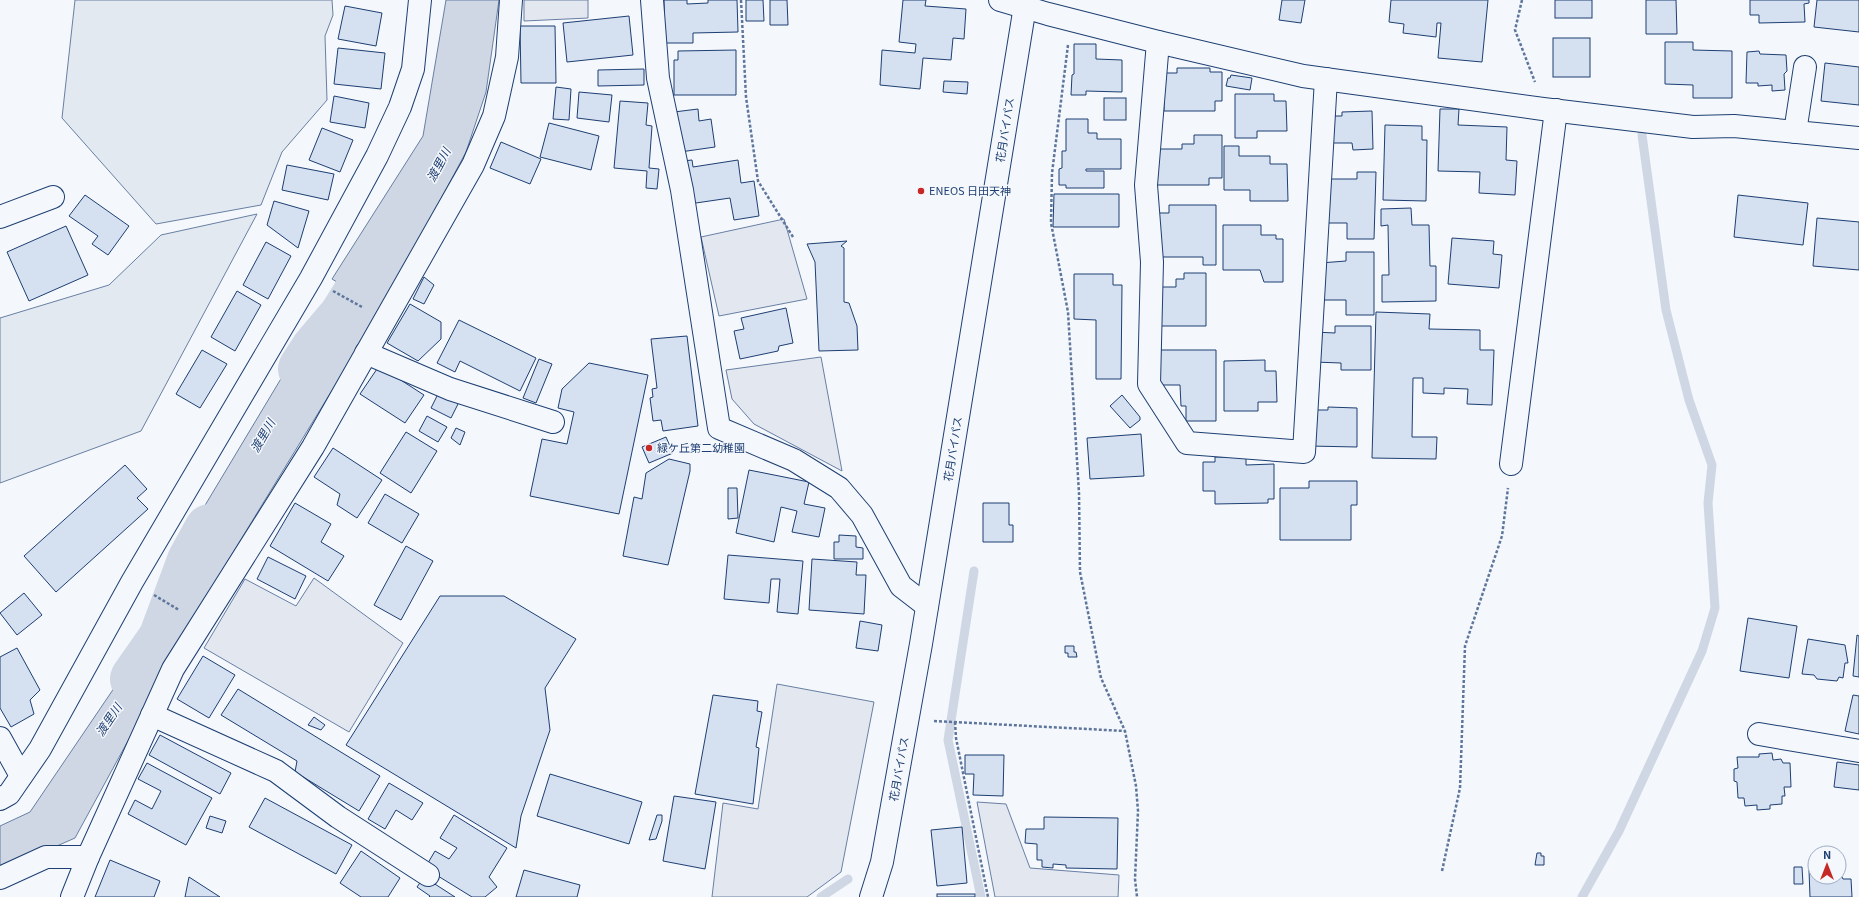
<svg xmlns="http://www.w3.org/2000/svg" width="1859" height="897" viewBox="0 0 1859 897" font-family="Georgia,'Noto Sans JP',serif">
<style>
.green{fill:#e3e9f0;stroke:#687fa3}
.parking{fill:#e3e8f0;stroke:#687fa3}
.water{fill:#cfd7e4;stroke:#687fa3}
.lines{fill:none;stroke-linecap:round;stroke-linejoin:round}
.stream{stroke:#cfd7e4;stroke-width:9}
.river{stroke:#cfd7e4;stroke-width:52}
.building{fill:#d5e0f0;stroke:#1d3f73}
.street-casing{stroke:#1d3f73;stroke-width:24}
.secondary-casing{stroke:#1d3f73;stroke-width:24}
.highway-casing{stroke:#1d3f73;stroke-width:24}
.path{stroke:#5e769c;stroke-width:2.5;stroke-dasharray:3 2;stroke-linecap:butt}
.street{stroke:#f4f7fb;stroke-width:22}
.secondary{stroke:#f4f7fb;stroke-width:22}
.highway{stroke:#f4f7fb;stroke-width:22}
.poi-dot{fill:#c62828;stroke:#f4f7fb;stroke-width:1.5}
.labels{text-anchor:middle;stroke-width:3;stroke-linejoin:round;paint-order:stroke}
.street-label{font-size:11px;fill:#1d3f73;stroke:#f4f7fb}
.poi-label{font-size:11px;fill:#1d3f73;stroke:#f4f7fb;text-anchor:start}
.water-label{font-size:12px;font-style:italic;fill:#1d3f73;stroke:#f4f7fb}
</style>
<rect width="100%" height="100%" fill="#f4f7fb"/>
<!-- green -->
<g class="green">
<polygon points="75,0 332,0 333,15 325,36 327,100 282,152 261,205 156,224 62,118"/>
<polygon points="257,214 141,431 0,483 0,318 109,285 161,235"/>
</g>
<!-- parking -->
<g class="parking">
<polygon points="524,0 588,0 588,18 524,21"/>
<polygon points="784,219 807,299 719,316 701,237"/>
<polygon points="821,357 842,471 754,424 732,399 726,370"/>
<polygon points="314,578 403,643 349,732 204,648 245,579 296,606"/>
<polygon points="777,684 874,702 841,872 807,897 712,897 723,803 758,809"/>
<polygon points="977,802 1006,804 1030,868 1119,875 1118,897 995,897"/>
</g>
<!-- water -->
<g class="water">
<polygon points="446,0 499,0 486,92 466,152 382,309 332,279 423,136"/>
<polygon points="327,302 372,325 199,608 159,582"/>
<polygon points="165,613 190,627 75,838 0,871 0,826 30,812"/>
</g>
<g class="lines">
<!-- stream -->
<g class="stream">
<polyline points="974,571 948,740 981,897"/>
<polyline points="821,897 848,879"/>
<polyline points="1582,897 1619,831 1702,651 1715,608 1708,503 1712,465 1689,400 1666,310 1642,135"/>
</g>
<!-- river -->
<g class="river">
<polyline points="304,369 317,349 345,316 396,234"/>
<polyline points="136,679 164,639 193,561 210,530"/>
</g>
</g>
<!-- building -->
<g class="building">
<polygon points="664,0 687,0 687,4 708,3 708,0 737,0 738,32 693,33 693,43 665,43"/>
<polygon points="746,0 763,0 764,21 746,21"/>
<polygon points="770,0 787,0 788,25 770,25"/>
<polygon points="903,0 926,0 925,6 966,9 964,39 953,38 951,60 923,58 920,89 880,85 882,50 915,53 916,44 899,42"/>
<polygon points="1282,0 1305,0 1301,23 1279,20"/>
<polygon points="1391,0 1488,0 1482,62 1438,58 1441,23 1437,23 1436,37 1403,33 1404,24 1389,22"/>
<rect x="1555" y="0" width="37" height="18"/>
<polygon points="1646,0 1676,0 1677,34 1646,34"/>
<polygon points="1750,0 1809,0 1809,3 1804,4 1805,22 1759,23 1759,15 1750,15"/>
<polygon points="1817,0 1859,0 1859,32 1814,27"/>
<polygon points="345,6 382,13 376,46 338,39"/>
<polygon points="629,16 633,55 567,62 563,23"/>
<polygon points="520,26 555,26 556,83 521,83"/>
<rect x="1553" y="38" width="37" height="39"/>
<polygon points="1665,42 1693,42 1693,50 1732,51 1732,98 1693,98 1693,85 1665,84"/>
<polygon points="1074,44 1096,44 1096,59 1122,60 1122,92 1086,91 1086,95 1071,95 1072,75 1074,74"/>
<polygon points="338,48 385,53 381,89 334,84"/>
<polygon points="736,50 736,95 674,95 674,60 678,60 678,51"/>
<polygon points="1759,51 1760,54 1786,55 1787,71 1784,74 1785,90 1772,91 1772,85 1758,86 1758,83 1746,83 1747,52"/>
<polygon points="1825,63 1859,67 1859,105 1821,101"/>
<polygon points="1177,68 1210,68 1210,72 1222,72 1222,101 1215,101 1215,111 1164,111 1164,73 1177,73"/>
<polygon points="644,69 644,85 598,86 598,70"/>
<polygon points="1231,75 1252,78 1250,90 1226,86 1228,78 1230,78"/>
<polygon points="944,81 968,82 967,94 943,92"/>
<polygon points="556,87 571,89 569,120 553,119"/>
<polygon points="579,92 612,95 609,122 577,118"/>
<polygon points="1235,94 1274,94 1274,101 1286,101 1287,131 1257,131 1257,138 1235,138"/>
<polygon points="334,96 369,103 365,128 330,122"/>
<rect x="1104" y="98" width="22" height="22"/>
<polygon points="620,101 648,103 646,125 652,126 649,168 659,169 657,189 646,188 647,171 614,168"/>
<polygon points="698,109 699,121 711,119 715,147 680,152 674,112"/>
<polygon points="1440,109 1459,109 1458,125 1507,127 1506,160 1517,161 1515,195 1479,193 1480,172 1438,171"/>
<polygon points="1372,111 1373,149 1353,150 1352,143 1325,143 1325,116 1342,116 1342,112"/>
<polygon points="1066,119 1088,119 1088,133 1097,133 1097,139 1121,139 1121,169 1086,169 1086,171 1104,171 1104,188 1066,188 1066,185 1059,185 1059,169 1062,168 1062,151 1066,151"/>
<polygon points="549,123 599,136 591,170 540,157"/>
<polygon points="1385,125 1422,126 1422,140 1427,140 1426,201 1383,200"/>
<polygon points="322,128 353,140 340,172 309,160"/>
<polygon points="1194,135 1222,135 1222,178 1209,178 1209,185 1153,185 1157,149 1182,149 1182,144 1194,144"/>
<polygon points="501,142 541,159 530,184 490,168"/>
<polygon points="1224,146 1239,146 1239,156 1270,156 1270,164 1287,164 1288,201 1250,201 1250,190 1224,190"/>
<polygon points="692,160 693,167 738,160 741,183 754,181 759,216 734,220 730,198 689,204 683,161"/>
<polygon points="287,165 334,174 328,200 282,190"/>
<polygon points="1357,172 1376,172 1374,239 1347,239 1347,223 1320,223 1320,179 1357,179"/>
<polygon points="1054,194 1119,194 1119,227 1053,227"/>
<polygon points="85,195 129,226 108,255 92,244 98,236 69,216"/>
<polygon points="1738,195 1808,203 1803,245 1734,237"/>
<polygon points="274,201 309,211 298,248 267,225"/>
<polygon points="1169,205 1216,205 1216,265 1203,265 1203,257 1156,257 1157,213 1169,213"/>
<polygon points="1411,208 1412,225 1429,225 1430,266 1436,266 1436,301 1382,302 1382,275 1389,275 1388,225 1381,226 1381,209"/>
<polygon points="1817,218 1859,222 1859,270 1813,266"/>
<polygon points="1223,225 1261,225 1261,235 1276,235 1276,239 1283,239 1283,282 1264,282 1260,270 1223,270"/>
<polygon points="66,226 88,275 29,301 7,252"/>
<polygon points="1452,238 1494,241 1493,254 1502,255 1499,288 1448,284"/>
<polygon points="847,241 841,246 844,248 844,302 849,303 857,326 858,350 819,351 815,262 807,244"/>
<polygon points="266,242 291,256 268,299 243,285"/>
<polygon points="1346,252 1374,252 1374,315 1346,315 1346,300 1320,300 1320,263 1346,261"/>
<polygon points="1184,273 1206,273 1206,326 1154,326 1154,287 1176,287 1176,279 1184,279"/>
<polygon points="1074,274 1113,274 1113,285 1122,285 1121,379 1096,379 1096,320 1074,319"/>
<polygon points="424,277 434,285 424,304 413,299"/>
<polygon points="237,291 261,305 235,351 211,337"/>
<polygon points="410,304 441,322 441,339 418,361 387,343"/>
<polygon points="786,308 793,343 779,346 778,351 740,359 734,331 744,329 741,318"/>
<polygon points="1376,312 1430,314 1429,329 1480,330 1480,350 1494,350 1492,405 1467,404 1468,389 1444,388 1444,394 1423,393 1423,378 1413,378 1412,437 1437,437 1436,459 1372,458"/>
<polygon points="459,320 536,358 520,391 460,361 455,372 437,363"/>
<polygon points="1335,326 1371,326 1371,370 1341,370 1341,363 1314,362 1314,332 1335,333"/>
<polygon points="687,336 698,426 663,431 661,420 653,421 650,398 653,397 652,389 657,388 651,339"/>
<polygon points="202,350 227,364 200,408 176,394"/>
<polygon points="1157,350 1216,350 1216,421 1186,421 1186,406 1181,406 1180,385 1152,385"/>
<polygon points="539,359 552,364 536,403 523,398"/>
<polygon points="1265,360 1265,371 1276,371 1277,402 1258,402 1258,411 1224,411 1224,361"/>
<polygon points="589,363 648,375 619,514 530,496 542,439 567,444 574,412 558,408 562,389"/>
<polygon points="379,366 424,395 405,423 360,394"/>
<polygon points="439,392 459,402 451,418 431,408"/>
<polygon points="1122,395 1140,417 1140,420 1130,428 1110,406"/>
<polygon points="1328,407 1357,408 1357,447 1309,446 1309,410 1328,410"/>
<polygon points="427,416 447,427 438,442 419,431"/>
<polygon points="456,428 465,432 460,445 451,438"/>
<polygon points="406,432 437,451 411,493 380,473"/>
<polygon points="1141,434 1144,476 1090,479 1087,438"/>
<polygon points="666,437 673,453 649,463 642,447"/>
<polygon points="333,448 382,480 357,518 337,505 340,494 314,477"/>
<polygon points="1215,457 1246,457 1246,465 1274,464 1274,499 1268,499 1268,503 1215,504 1215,491 1203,491 1203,462 1215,462"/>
<polygon points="669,459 690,464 690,471 668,565 623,556 634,497 642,499 646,473"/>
<polygon points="125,465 147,489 137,498 148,509 56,592 24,556"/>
<polygon points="749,470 809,482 804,504 825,508 819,537 792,532 797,511 781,507 774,542 736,533"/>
<polygon points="1309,481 1357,481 1357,505 1351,505 1351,540 1280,540 1280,488 1309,488"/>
<polygon points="728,488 737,488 738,518 728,519"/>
<polygon points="385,494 419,514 402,543 368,523"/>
<polygon points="295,503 331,524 321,542 344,556 328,581 270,546"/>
<polygon points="983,503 1009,503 1009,525 1013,525 1013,542 983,542"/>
<polygon points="839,535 856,536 856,547 863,548 863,559 834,559 834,542 839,542"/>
<polygon points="406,546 433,561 401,620 374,605"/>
<polygon points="728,555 803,561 798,614 777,612 780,579 771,579 769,603 724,599"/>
<polygon points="268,557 306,576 295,599 257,579"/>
<polygon points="812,559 857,562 856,575 866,575 864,614 809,610"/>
<polygon points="24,593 42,615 17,635 0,613"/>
<polygon points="440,596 504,596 576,639 545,688 550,730 521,816 516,848 346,745"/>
<polygon points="1748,618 1797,626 1789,678 1740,671"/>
<polygon points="860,621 882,625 878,651 856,648"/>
<polygon points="1857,635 1859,636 1859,677 1853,676"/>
<polygon points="1808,639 1845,645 1848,663 1845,663 1843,678 1839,677 1837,681 1817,679 1814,675 1802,674"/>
<polygon points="1065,646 1074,646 1074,652 1076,652 1077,657 1068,657 1068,653 1065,653"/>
<polygon points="17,648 40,690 30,700 34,714 11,727 0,708 0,657"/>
<polygon points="203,656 235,675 209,718 177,699"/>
<polygon points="238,689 380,776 359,811 295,772 297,761 221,715"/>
<polygon points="713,695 758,701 757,711 762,712 756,747 759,748 753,804 695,794"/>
<polygon points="1853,695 1859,696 1859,734 1845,731"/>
<polygon points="314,717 325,725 321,730 308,725"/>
<polygon points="160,735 231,773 220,794 149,755"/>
<polygon points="1772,753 1773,760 1781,759 1783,763 1790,763 1791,787 1784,787 1785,796 1782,796 1782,804 1770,805 1770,809 1757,810 1757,805 1745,806 1744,798 1738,798 1737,782 1734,781 1734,769 1738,768 1737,757 1759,757 1759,754"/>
<polygon points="965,755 1004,755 1003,796 973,795 974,774 965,774"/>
<polygon points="1837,762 1859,765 1859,790 1834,787"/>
<polygon points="147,763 212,798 186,845 128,814 135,800 152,809 161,791 138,779"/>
<polygon points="550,774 642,802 629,844 537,816"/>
<polygon points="389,783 423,803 412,820 396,810 385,829 368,819"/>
<polygon points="674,796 716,802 705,869 663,861"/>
<polygon points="265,798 352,845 336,874 249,827"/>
<polygon points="454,815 507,848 489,877 497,887 485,897 472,897 425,868 435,851 449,859 457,848 440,838"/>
<polygon points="657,815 662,815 662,821 656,839 649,840"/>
<polygon points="210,816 226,821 222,833 206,828"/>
<polygon points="1044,817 1118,818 1117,869 1066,868 1066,865 1053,864 1053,868 1042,867 1042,860 1037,860 1037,844 1025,843 1026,829 1044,829"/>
<polygon points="962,827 967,883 937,886 931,830"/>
<polygon points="361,851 400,878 388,897 361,897 340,883"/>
<polygon points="1537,853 1541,853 1541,856 1544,856 1544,865 1535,865"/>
<polygon points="110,860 160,881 154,897 95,897"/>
<polygon points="1794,867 1802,867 1803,884 1794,884"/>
<polygon points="524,870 580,885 577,897 516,897"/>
<polygon points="1809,870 1815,870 1815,877 1839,877 1841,875 1843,879 1851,879 1852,897 1810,897"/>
<polygon points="189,877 220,897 185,897"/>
<polygon points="424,877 455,897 429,897 430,896 417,887"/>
<rect x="937" y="894" width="38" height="3"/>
</g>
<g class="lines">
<defs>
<g id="street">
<polyline points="652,0 658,78 682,190 719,428 794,460 839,488 862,515 901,586 927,606"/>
<polyline points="1000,0 1048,14 1158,42 1303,76 1543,109 1693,127 1734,126 1859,138"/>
<polyline points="1158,42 1146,185 1152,262 1149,384 1187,443 1304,452 1326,79"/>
<polyline points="1795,132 1805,67"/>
<polyline points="0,217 53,197"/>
<polyline points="366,353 450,389 553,422"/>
<polyline points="1511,464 1556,110"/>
<polyline points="152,715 276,771 338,817 428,875"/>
<polyline points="1759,734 1859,751"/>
<polyline points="0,738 21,776"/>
<polyline points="0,799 9,794 40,749 132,582 311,278 377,156 400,107 413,69 420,0"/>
<polyline points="0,878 46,857 88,857"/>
</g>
<polyline id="secondary" points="72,897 88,857 173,669 313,447 473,165 494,116 507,57 511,0"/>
<polyline id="highway" points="871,897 882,862 921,644 1026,0"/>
</defs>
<!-- street casing -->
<use href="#street" class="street-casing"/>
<!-- secondary casing -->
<use href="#secondary" class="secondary-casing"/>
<!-- highway casing -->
<use href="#highway" class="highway-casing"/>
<!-- path -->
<g class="path">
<polyline points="741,0 746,97 758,181 793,237"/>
<polyline points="1522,0 1515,30 1535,82"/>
<polyline points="1068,45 1052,173 1051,223 1068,312 1079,493 1080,572 1101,678 1125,731 1136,786 1138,811 1135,879 1137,897"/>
<polyline points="333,291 362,307"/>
<polyline points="154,595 179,610"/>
<polyline points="934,721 1125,731"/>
<polyline points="955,722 956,738 988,897"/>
<polyline points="1442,871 1460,788 1465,646 1502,536 1508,488"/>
</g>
<!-- street -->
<use href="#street" class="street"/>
<!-- secondary -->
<use href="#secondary" class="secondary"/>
<!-- highway -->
<use href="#highway" class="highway"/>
</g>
<!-- markers -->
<g class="poi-dot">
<circle cx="921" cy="191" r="4"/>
<circle cx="649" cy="448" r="4"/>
</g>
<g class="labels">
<!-- street labels -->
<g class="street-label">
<text transform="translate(1005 130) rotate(-81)" y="4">花月バイパス</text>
<text transform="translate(953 449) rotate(-81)" y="4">花月バイパス</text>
<text transform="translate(899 769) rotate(-80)" y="4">花月バイパス</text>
</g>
<!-- poi labels -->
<g class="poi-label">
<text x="929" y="195">ENEOS 日田天神</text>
<text x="657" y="452">緑ケ丘第二幼稚園</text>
</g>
<!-- water labels -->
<g class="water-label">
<text transform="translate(439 165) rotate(-62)" y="4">渡里川</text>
<text transform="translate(263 436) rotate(-60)" y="4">渡里川</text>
<text transform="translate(109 720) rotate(-56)" y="4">渡里川</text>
</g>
</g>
<!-- north arrow -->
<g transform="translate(1827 865)"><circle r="19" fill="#f4f7fb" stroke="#9eadc5"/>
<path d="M0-3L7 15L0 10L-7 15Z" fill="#c62828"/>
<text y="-6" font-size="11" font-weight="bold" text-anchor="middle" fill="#1d3f73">N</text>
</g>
</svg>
